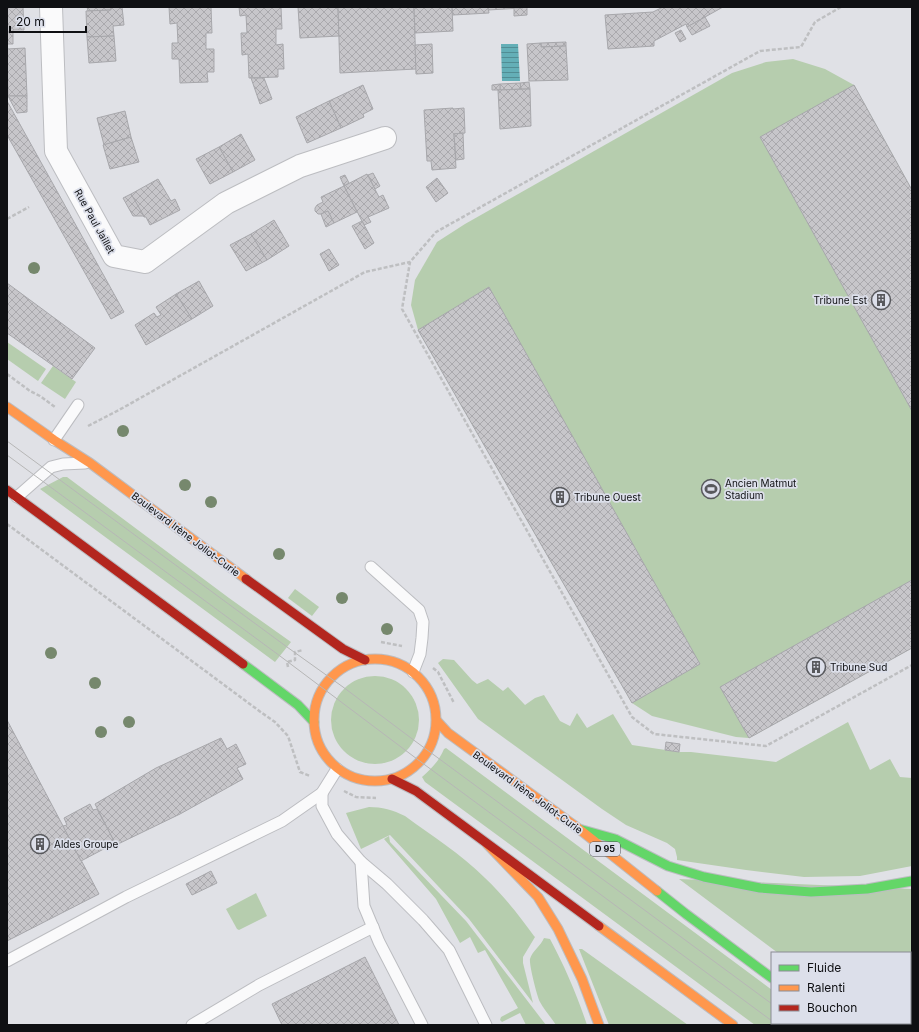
<svg xmlns="http://www.w3.org/2000/svg" width="919" height="1032" viewBox="0 0 919 1032" font-family="Inter,sans-serif">
<style>
.grass{fill:#b6cdae}
.water{fill:url(#water-rules)}
.building{fill:url(#building-cross-hatch);stroke:#a7a7ab}
.lines{fill:none;stroke-linecap:round;stroke-linejoin:round}
.lane-casing{stroke:#bcbdc1;stroke-width:13}
.street-casing{stroke:#bcbdc1;stroke-width:24}
.fast-casing{stroke:#bcbdc1;stroke-width:11}
.slow-casing{stroke:#bcbdc1;stroke-width:11}
.jam-casing{stroke:#bcbdc1;stroke-width:11}
.path{stroke:#bebfc1;stroke-width:2.5;stroke-dasharray:4 2;stroke-linecap:butt}
.lane{stroke:#fafafb;stroke-width:11}
.street{stroke:#fafafb;stroke-width:22}
.fast{stroke:#63d668;stroke-width:9}
.slow{stroke:#ff974d;stroke-width:9}
.jam{stroke:#b3261e;stroke-width:9}
.tram{stroke:#b6b6b6;stroke-width:1}
.tree{fill:#76886d}
.labels{text-anchor:middle;stroke-width:3.5;stroke-linejoin:round;paint-order:stroke}
.shield{fill:#dcdfea;stroke:#4c4e54;stroke-width:1}
.shield-label{font-size:9px;font-weight:bold;fill:#0f1013}
.street-label{font-size:10px;fill:#0f1013;stroke:#dcdfea}
.poi-label{font-size:10px;fill:#0f1013;stroke:#dcdfea;text-anchor:start}
</style>
<defs>
<pattern id="water-rules" width="6" height="5" patternUnits="userSpaceOnUse"><rect width="6" height="5" fill="#64afb7"/><path d="M0 2.5h6" fill="none" stroke="#518d94"/></pattern>
<pattern id="building-cross-hatch" width="8" height="8" patternUnits="userSpaceOnUse"><rect width="8" height="8" fill="#c7c6ca"/><path d="M0 0l8 8M0 8l8-8" fill="none" stroke="#aaa9ad"/></pattern>
</defs>
<rect width="100%" height="100%" fill="#e0e1e6"/>
<!-- grass -->
<g class="grass">
<polygon points="793,59 825,69 854,85 912,190 912,648 749,738 736,737 652,716 632,703 418,330 411,305 415,280 437,242 465,224 732,73 766,62"/>
<polygon points="7,342 46,369 38,381 7,359"/>
<polygon points="53,366 76,382 65,399 41,383"/>
<polygon points="63,477 67,477 229,598 291,642 275,662 40,489"/>
<polygon points="295,589 319,607 312,616 288,598"/>
<polygon points="443,659 454,660 472,680 477,684 488,679 503,691 508,687 525,705 535,698 544,695 560,721 570,726 577,713 587,728 613,714 632,745 679,752 691,752 776,762 848,722 870,770 890,759 900,777 912,778 912,866 860,876 804,877 746,870 677,860 677,857 675,849 667,843 626,825 602,809 478,719 438,663"/>
<circle cx="375" cy="720" r="44"/>
<path d="M446,748l326,242v33h44l2,2h-63l-330,-243 -3,-5c10,-9 17,-16 22,-28z"/>
<path d="M369,807c13,0 24,3 36,9 27,20 56,38 80,62 18,17 34,37 49,58l1,1 -12,20v6l10,40 -64,-84 -79,-84 -29,14 -15,-36z"/>
<polygon points="389,836 390,842 466,921 546,1025 526,1025 520,1013 502,1022 500,1020 501,1017 518,1008 485,950 478,953 470,937 460,943 436,899 384,839"/>
<polygon points="679,879 912,889 912,1025 876,1025 873,1023 910,1023 910,953 778,953"/>
<polygon points="256,893 267,916 239,930 237,929 226,909"/>
<path d="M544,938l6,1c15,28 27,56 37,86h-31c-5,-8 -12,-15 -16,-23 -3,-6 -11,-37 -10,-43 2,-8 11,-13 14,-21z"/>
<polygon points="579,949 582,949 688,1025 609,1025"/>
</g>
<!-- water -->
<polygon class="water" points="501,44 518,44 520,81 502,81"/>
<!-- building -->
<g class="building">
<polygon points="7,7 23,7 24,30 13,30 13,44 7,44"/>
<polygon points="87,7 111,7 111,10 88,11"/>
<polygon points="111,7 122,7 124,25 113,26 114,36 87,37 86,11 111,10"/>
<polygon points="169,7 211,7 212,33 206,33 206,49 214,49 214,72 207,72 208,82 180,83 179,59 172,59 172,43 178,43 177,23 170,24"/>
<polygon points="239,7 281,7 282,29 276,29 276,45 283,44 284,69 278,69 278,77 249,78 248,54 242,55 241,33 247,33 246,15 240,16"/>
<polygon points="298,7 338,7 339,36 300,38"/>
<polygon points="338,7 414,7 416,69 340,73"/>
<polygon points="414,7 452,7 453,31 415,33"/>
<polygon points="452,7 488,7 489,13 453,15"/>
<polygon points="488,7 523,7 523,8 488,10"/>
<polygon points="523,7 527,7 527,15 514,16 514,8 523,8"/>
<polygon points="663,7 723,7 687,27 686,24 654,41 654,46 608,49 605,15 653,12"/>
<polygon points="705,17 710,26 692,35 687,27"/>
<polygon points="681,30 686,39 680,42 675,33"/>
<polygon points="114,36 116,61 89,63 87,37"/>
<polygon points="566,42 566,46 541,47 541,43"/>
<polygon points="541,43 541,47 566,46 568,80 529,81 527,44"/>
<polygon points="432,44 433,73 416,74 415,45"/>
<polygon points="25,48 27,96 8,96 7,49"/>
<polygon points="251,78 264,78 272,99 260,104"/>
<polygon points="529,82 530,89 521,89 520,83"/>
<polygon points="520,83 521,89 500,90 500,84"/>
<polygon points="500,84 500,90 492,90 492,85"/>
<polygon points="363,85 373,109 363,114 364,117 341,128 329,101"/>
<polygon points="854,85 912,190 912,411 760,137"/>
<polygon points="530,89 531,126 500,129 498,90"/>
<polygon points="8,96 27,96 27,112 17,113"/>
<polygon points="7,101 124,312 111,319 7,135"/>
<polygon points="329,101 341,128 307,143 296,117"/>
<polygon points="453,108 453,109 464,108 465,133 454,134 456,168 432,170 431,161 427,161 424,110"/>
<polygon points="125,111 131,137 104,145 97,118"/>
<polygon points="463,133 464,159 456,160 454,134"/>
<polygon points="241,134 255,160 233,172 219,147"/>
<polygon points="131,137 139,162 110,169 103,145"/>
<polygon points="219,147 233,172 210,184 196,159"/>
<polygon points="373,173 380,186 375,189 368,175"/>
<polygon points="367,174 379,197 383,195 389,208 368,217 371,222 364,225 344,186"/>
<polygon points="345,175 349,183 344,186 340,177"/>
<polygon points="437,178 448,193 436,202 426,187"/>
<polygon points="158,179 171,201 175,199 180,210 150,225 146,217 144,217 131,194"/>
<polygon points="344,186 357,212 334,223 328,211 321,214 318,214 315,211 315,208 317,205 323,202 321,197"/>
<polygon points="131,194 144,216 133,216 123,198"/>
<polygon points="328,211 334,223 326,227 321,214"/>
<polygon points="274,220 289,246 267,260 251,234"/>
<polygon points="362,221 374,243 365,249 352,226"/>
<polygon points="251,234 267,260 246,271 230,245"/>
<polygon points="329,249 339,265 329,271 320,254"/>
<polygon points="199,281 213,306 192,319 176,294"/>
<polygon points="7,283 95,348 72,379 7,333"/>
<polygon points="489,287 700,664 632,703 418,330"/>
<polygon points="176,294 192,319 146,345 135,325 154,313 157,317 161,315 156,307"/>
<polygon points="912,580 912,648 749,738 720,687"/>
<polygon points="7,720 99,894 7,941"/>
<polygon points="221,738 227,749 236,744 246,764 237,768 243,779 180,814 116,845 95,804 156,768"/>
<polygon points="666,742 680,744 679,752 665,750"/>
<polygon points="90,804 93,810 97,809 115,843 81,861 63,826 67,825 64,818"/>
<polygon points="211,871 217,883 192,895 186,884"/>
<polygon points="365,957 399,1025 282,1025 272,1004"/>
</g>
<g class="lines">
<defs>
<g id="lane">
<polyline points="54,440 78,405"/>
<polyline points="17,497 51,467 63,464 85,463"/>
<polyline points="371,567 419,610 423,622 422,638 420,654 413,672"/>
<polyline points="322,793 322,806 337,834 361,862 387,884 423,920 449,950 486,1025"/>
<polyline points="361,862 364,906 379,942 422,1025"/>
<polyline points="7,961 126,897 282,821 322,793 337,769"/>
<polyline points="192,1025 259,985 373,927"/>
</g>
<polyline id="street" points="51,7 56,151 114,256 145,262 226,203 300,166 385,138"/>
<g id="fast">
<polyline points="243,664 298,705 314,722"/>
<polyline points="579,829 615,839 668,866 704,877 760,888 811,892 867,889 912,881"/>
<polyline points="657,891 686,914 772,978"/>
<polyline points="832,1023 834,1025"/>
</g>
<g id="slow">
<polyline points="7,407 54,440 90,463 246,579"/>
<circle cx="375" cy="720" r="61"/>
<polyline points="437,721 448,733 579,829 657,891"/>
<polyline points="487,844 538,897 558,929 582,979 599,1025"/>
<polyline points="599,926 733,1025"/>
</g>
<g id="jam">
<polyline points="7,490 243,664"/>
<polyline points="246,579 343,649 365,660"/>
<polyline points="392,779 416,791 599,926"/>
</g>
</defs>
<!-- lane casing -->
<use href="#lane" class="lane-casing"/>
<!-- street casing -->
<use href="#street" class="street-casing"/>
<!-- fast casing -->
<use href="#fast" class="fast-casing"/>
<!-- slow casing -->
<use href="#slow" class="slow-casing"/>
<!-- jam casing -->
<use href="#jam" class="jam-casing"/>
<!-- path -->
<g class="path">
<polyline points="841,7 815,22 801,47 760,51 436,232 410,262 402,309 632,717 654,734 766,746 912,665"/>
<polyline points="7,219 29,207"/>
<polyline points="7,374 30,391 40,396 55,407"/>
<polyline points="88,426 119,410 365,272 410,262"/>
<polyline points="7,524 262,713 275,722 288,736 300,772 310,776"/>
<polyline points="381,642 402,646"/>
<polyline points="288,667 287,662 295,660 295,652 303,650"/>
<polyline points="433,668 438,672 454,703"/>
<polyline points="344,791 356,797 376,798"/>
</g>
<!-- lane -->
<use href="#lane" class="lane"/>
<!-- street -->
<use href="#street" class="street"/>
<!-- fast -->
<use href="#fast" class="fast"/>
<!-- slow -->
<use href="#slow" class="slow"/>
<!-- jam -->
<use href="#jam" class="jam"/>
<!-- tram -->
<g class="tram">
<polyline points="7,441 287,647 343,687 415,741 772,1004"/>
<polyline points="7,455 280,656 421,762 772,1021"/>
<polyline points="798,1023 800,1025"/>
</g>
</g>
<!-- trees -->
<g class="tree">
<circle cx="34" cy="268" r="6"/>
<circle cx="123" cy="431" r="6"/>
<circle cx="185" cy="485" r="6"/>
<circle cx="211" cy="502" r="6"/>
<circle cx="279" cy="554" r="6"/>
<circle cx="342" cy="598" r="6"/>
<circle cx="387" cy="629" r="6"/>
<circle cx="51" cy="653" r="6"/>
<circle cx="95" cy="683" r="6"/>
<circle cx="129" cy="722" r="6"/>
<circle cx="101" cy="732" r="6"/>
</g>
<!-- icons -->
<defs>
<symbol id="building-ring" viewBox="-11 -11 22 22"><circle r="9.5" fill="#dcdfea" stroke="#58595d" stroke-width="1.5"/><path d="M-4-6H4V6H1V3H-1V6H-4ZM-2.5-4.3h1.7v1.8h-1.7ZM.8-4.3h1.7v1.8H.8ZM-2.5-1h1.7V.8h-1.7ZM.8-1h1.7V.8H.8Z" fill="#58595d"/></symbol>
<symbol id="stadium-ring" viewBox="-11 -11 22 22"><circle r="9.5" fill="#dcdfea" stroke="#58595d" stroke-width="1.5"/><path d="M0-5a6.5 5 0 1 0 0 10a6.5 5 0 1 0 0-10ZM-3.5-1.8h7v3.6h-7Z" fill="#58595d"/></symbol>
</defs>
<g fill-rule="evenodd">
<use href="#building-ring" x="870" y="289" width="22" height="22"/>
<use href="#stadium-ring" x="700" y="478" width="22" height="22"/>
<use href="#building-ring" x="549" y="486" width="22" height="22"/>
<use href="#building-ring" x="805" y="656" width="22" height="22"/>
<use href="#building-ring" x="29" y="833" width="22" height="22"/>
</g>
<g class="labels">
<!-- shield labels -->
<rect class="shield" x="590" y="842" width="30" height="14" rx="3"/>
<g class="shield-label">
<text x="605" y="852">D 95</text>
</g>
<!-- street labels -->
<g class="street-label">
<text transform="translate(95 221) rotate(61)" y="4">Rue Paul Jaillet</text>
<text transform="translate(186 534) rotate(37)" y="4">Boulevard Irène Joliot-Curie</text>
<text transform="translate(528 792) rotate(36)" y="4">Boulevard Irène Joliot-Curie</text>
</g>
<!-- poi labels -->
<g class="poi-label">
<text x="867" y="304" text-anchor="end">Tribune Est</text>
<text x="725" y="487">Ancien Matmut<tspan x="725" dy="12">Stadium</tspan></text>
<text x="574" y="501">Tribune Ouest</text>
<text x="830" y="671">Tribune Sud</text>
<text x="54" y="848">Aldes Groupe</text>
</g>
</g>
<!-- border -->
<rect width="919" height="1032" fill="none" stroke="#0f1013" stroke-width="16"/>
<!-- legend -->
<rect x="771" y="952" width="140" height="72" fill="#dcdfea" stroke="#8a8c94"/>
<rect x="779" y="965" width="20" height="6" fill="#63d668" stroke="#8a8c94"/>
<text x="807" y="972" font-size="12" fill="#0f1013">Fluide</text>
<rect x="779" y="985" width="20" height="6" fill="#ff974d" stroke="#8a8c94"/>
<text x="807" y="992" font-size="12" fill="#0f1013">Ralenti</text>
<rect x="779" y="1005" width="20" height="6" fill="#b3261e" stroke="#8a8c94"/>
<text x="807" y="1012" font-size="12" fill="#0f1013">Bouchon</text>
<!-- scale -->
<path d="M10 26v6h76v-6" fill="none" stroke="#0f1013" stroke-width="2"/>
<text x="16" y="26" font-size="12" fill="#0f1013" stroke="#dcdfea" stroke-width="3" paint-order="stroke">20 m</text>
</svg>
